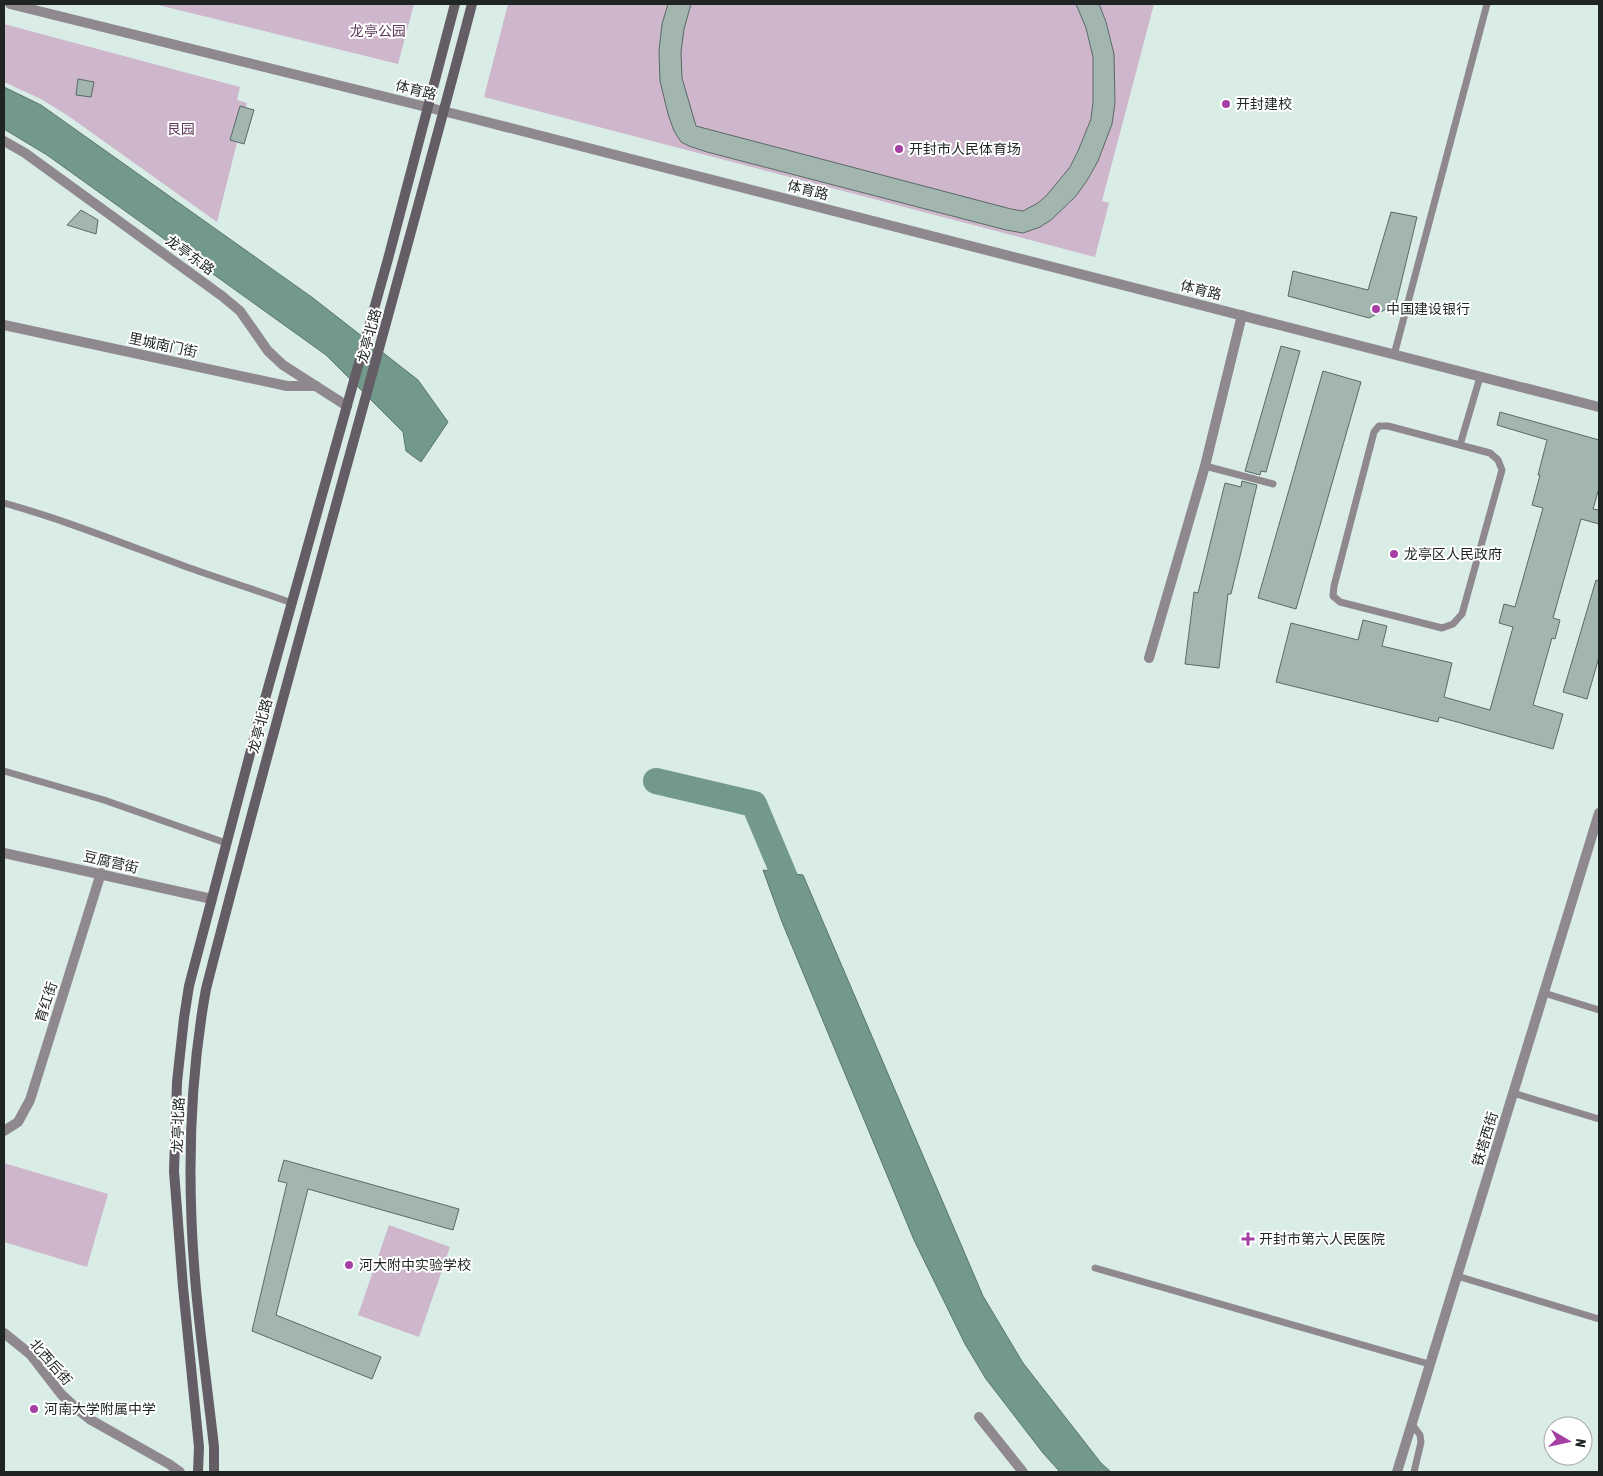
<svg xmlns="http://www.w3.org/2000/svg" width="1603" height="1476" viewBox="0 0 1603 1476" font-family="'Asap Condensed','Noto Sans SC',sans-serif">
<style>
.green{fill:#ceb6cc}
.water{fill:#73998c;stroke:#5a766c}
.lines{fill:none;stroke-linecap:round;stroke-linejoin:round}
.river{stroke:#73998c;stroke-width:26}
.building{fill:#a2b5ae;stroke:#596a64}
.lane{stroke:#8f898f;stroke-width:7}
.street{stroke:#8f898f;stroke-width:10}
.secondary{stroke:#655d65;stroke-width:10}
.poi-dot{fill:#a53fa3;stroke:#fff;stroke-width:2}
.labels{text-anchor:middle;stroke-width:4;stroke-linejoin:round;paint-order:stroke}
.park-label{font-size:14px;fill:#5f3a5e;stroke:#fff}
.street-label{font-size:14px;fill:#1e2523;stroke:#fff}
.poi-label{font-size:14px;fill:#1e2523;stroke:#fff;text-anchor:start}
</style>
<rect width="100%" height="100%" fill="#d9ede6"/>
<!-- green -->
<g class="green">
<polygon points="154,4 414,4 398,64"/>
<polygon points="508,4 1154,4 1102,201 1109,203 1095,257 484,97"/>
<polygon points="4,24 240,87 237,100 247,103 217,222 67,115 41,99 4,82"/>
<polygon points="4,1163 108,1194 87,1267 4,1242"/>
<polygon points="389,1225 450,1247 419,1337 358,1315"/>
</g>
<!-- water -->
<g class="water">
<polygon points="4,87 41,105 313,298 418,380 448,422 421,462 406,451 403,432 326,355 47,155 4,129"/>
<polygon points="763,870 803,875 983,1296 1023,1363 1101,1463 1111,1472 1060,1472 1043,1453 986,1379 965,1344 914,1240 782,922"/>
</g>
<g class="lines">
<!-- river -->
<polyline class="river" points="656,781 754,804 797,906"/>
</g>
<!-- building -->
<g class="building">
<polygon points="668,4 691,4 684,29 681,52 682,78 696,126 1011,209 1023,211 1038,203 1047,195 1070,167 1078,151 1091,119 1093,102 1093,57 1086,28 1076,4 1099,4 1106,22 1114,54 1115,103 1112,124 1098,161 1088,179 1076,196 1051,220 1040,227 1023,233 1006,230 707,152 689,146 681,142 674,131 668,114 660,81 659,51 662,24"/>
<polygon points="78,79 94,82 91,97 76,95"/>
<polygon points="240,106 254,110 244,144 230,140"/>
<polygon points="81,210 98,220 96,234 67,225"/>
<polygon points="1391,212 1417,217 1396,304 1369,318 1288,296 1293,271 1368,290"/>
<polygon points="1281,346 1300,351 1266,472 1261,471 1260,475 1245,471"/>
<polygon points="1323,371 1361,382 1296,609 1258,598"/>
<polygon points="1500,412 1599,440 1599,488 1593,509 1599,510 1599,524 1581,519 1553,618 1560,620 1555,639 1552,638 1533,705 1563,714 1553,749 1439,717 1438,722 1276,682 1291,623 1358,640 1363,620 1387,626 1382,646 1452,663 1444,697 1490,710 1513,627 1499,623 1504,604 1515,607 1543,508 1532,505 1540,475 1538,475 1547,440 1497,425"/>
<polygon points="1242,481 1257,485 1231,594 1228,594 1219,668 1185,664 1194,592 1198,593 1225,483 1241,487"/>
<polygon points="1596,580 1599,581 1599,657 1587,699 1563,692"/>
<polygon points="284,1160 459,1209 453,1230 308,1189 276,1315 381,1357 372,1379 252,1331 287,1183 278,1181"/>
</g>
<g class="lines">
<!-- lane -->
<g class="lane">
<polyline points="1394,355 1487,4"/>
<polygon points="1379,426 1388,426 1490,453 1498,460 1502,470 1462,614 1453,624 1442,628 1340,602 1333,596 1334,586 1374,432"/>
<polyline points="1460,445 1480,377"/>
<polyline points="1205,466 1273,484"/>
<path d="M4,503c61,17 120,41 180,63 36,13 72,24 108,37"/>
<polyline points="4,771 104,800 226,843"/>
<polyline points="1544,993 1599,1010"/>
<polyline points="1513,1093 1599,1119"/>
<polyline points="1095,1268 1429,1364"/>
<polyline points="1457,1276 1599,1319"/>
<polyline points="1411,1423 1420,1435 1421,1442 1414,1472"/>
</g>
<!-- street -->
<g class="street">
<polyline points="10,4 475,119 1599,407"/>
<polyline points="4,141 25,153 222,296 240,311 268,351 283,365 347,406"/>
<polyline points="4,325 287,386 316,386"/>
<polyline points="1149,658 1205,466 1242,315"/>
<polyline points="4,853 212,899"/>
<polyline points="4,1131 18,1122 30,1100 101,873"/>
<polyline points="4,1333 30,1354 61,1394 77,1409 91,1420 169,1464 180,1472"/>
<polyline points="979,1417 1023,1472"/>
<polyline points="1397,1472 1599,813"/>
</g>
<!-- secondary -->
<g class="secondary">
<polyline points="198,1472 199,1447 183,1287 174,1171 177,1082 184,1018 189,986 256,731 388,259 455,4"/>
<path d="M214,1472v-25c-6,-53 -13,-105 -18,-158 -9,-100 -8,-201 10,-300 84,-329 180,-656 266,-985"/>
</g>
</g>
<!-- markers -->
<g class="poi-dot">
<circle cx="1226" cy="104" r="5"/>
<circle cx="899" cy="149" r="5"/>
<circle cx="1376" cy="309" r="5"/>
<circle cx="1394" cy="554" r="5"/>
<path d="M1245.5 1231.5h5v5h5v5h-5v5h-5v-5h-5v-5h5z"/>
<circle cx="349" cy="1265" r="5"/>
<circle cx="34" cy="1409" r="5"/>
</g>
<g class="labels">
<!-- park labels -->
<g class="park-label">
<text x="378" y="36">龙亭公园</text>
<text x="181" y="134">艮园</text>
</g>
<!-- street labels -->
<g class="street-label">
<text transform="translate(416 90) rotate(14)" y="5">体育路</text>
<text transform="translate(808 190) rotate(14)" y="5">体育路</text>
<text transform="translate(190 255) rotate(36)" y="5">龙亭东路</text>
<text transform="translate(1201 290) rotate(14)" y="5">体育路</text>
<text transform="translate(369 336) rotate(-75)" y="5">龙亭北路</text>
<text transform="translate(163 345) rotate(12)" y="5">里城南门街</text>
<text transform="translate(260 726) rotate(-75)" y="5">龙亭北路</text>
<text transform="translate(111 862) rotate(13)" y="5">豆腐营街</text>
<text transform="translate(46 1002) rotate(-72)" y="5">育红街</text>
<text transform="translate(178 1125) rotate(-88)" y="5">龙亭北路</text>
<text transform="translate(1485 1139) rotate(-73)" y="5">铁塔西街</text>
<text transform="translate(51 1362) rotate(49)" y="5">北西后街</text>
</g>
<!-- poi labels -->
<g class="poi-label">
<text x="1236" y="109">开封建校</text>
<text x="909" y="154">开封市人民体育场</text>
<text x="1386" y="314">中国建设银行</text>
<text x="1404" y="559">龙亭区人民政府</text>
<text x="1259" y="1244">开封市第六人民医院</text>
<text x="359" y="1270">河大附中实验学校</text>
<text x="44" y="1414">河南大学附属中学</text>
</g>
</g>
<!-- border -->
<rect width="1603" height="1476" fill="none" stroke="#1e2523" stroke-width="10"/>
<!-- north arrow -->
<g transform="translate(1568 1441) rotate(99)"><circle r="24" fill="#ffffff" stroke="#a5a8a7"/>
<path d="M0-4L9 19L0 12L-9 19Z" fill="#a53fa3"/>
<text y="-8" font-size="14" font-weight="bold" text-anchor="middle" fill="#1e2523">N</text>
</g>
</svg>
